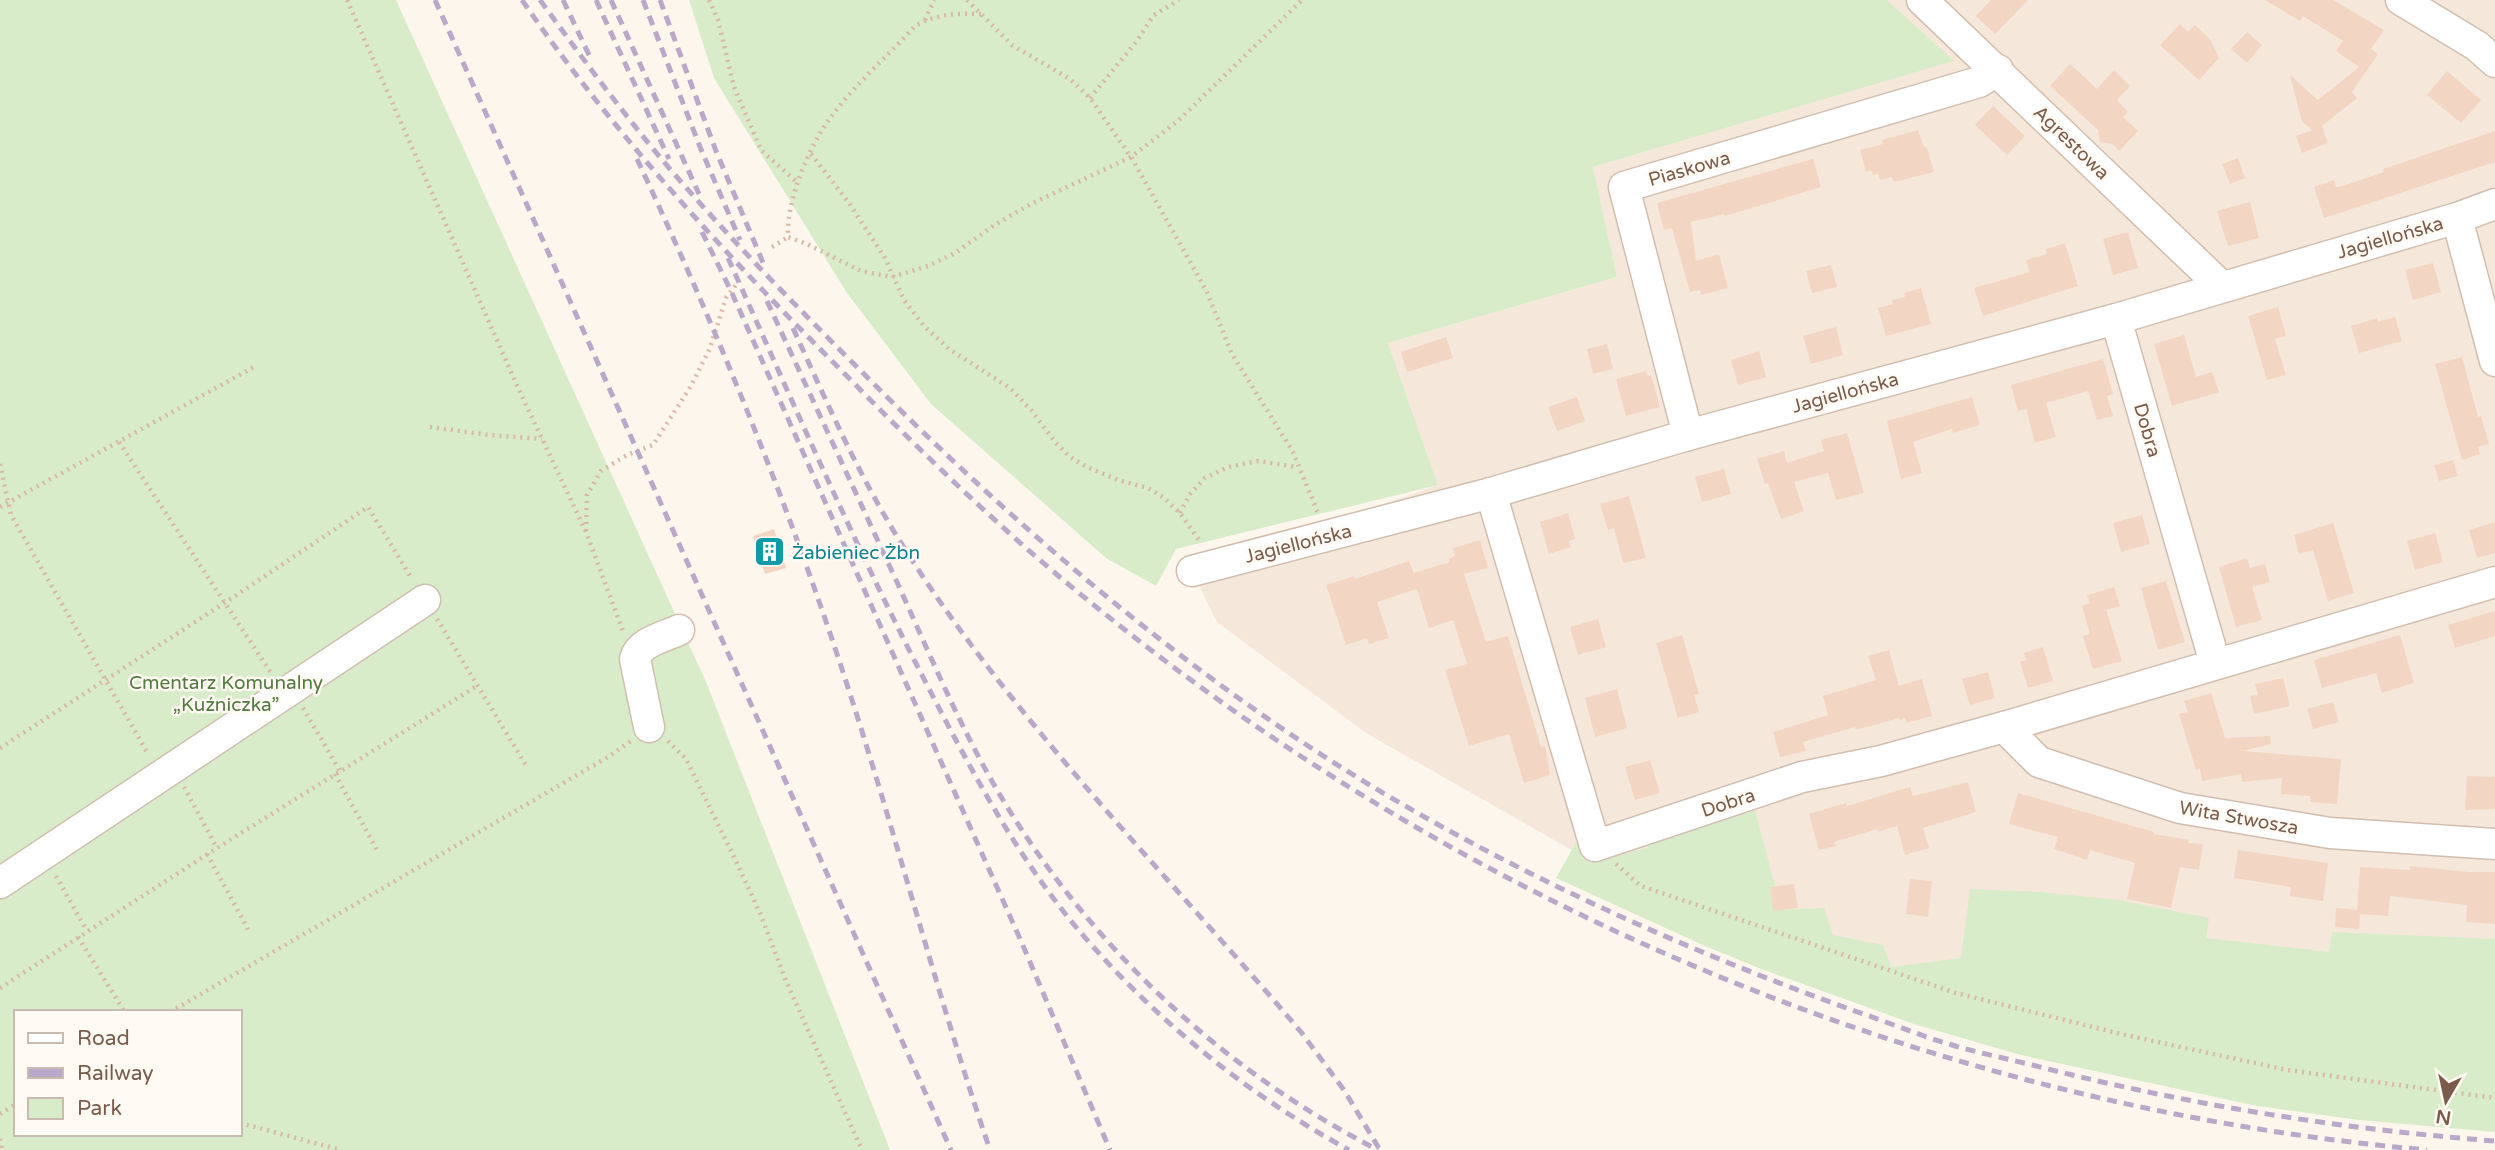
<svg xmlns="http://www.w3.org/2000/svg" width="2495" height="1150" viewBox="0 0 2495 1150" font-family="'Varela Round',sans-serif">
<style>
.residential{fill:#f5e8da}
.green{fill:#d8ecc9;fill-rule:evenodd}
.building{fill:#f3d5c3}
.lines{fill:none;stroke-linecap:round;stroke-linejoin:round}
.minor-casing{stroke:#d1beb0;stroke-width:33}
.path{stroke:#d9b8a5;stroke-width:4.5;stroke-dasharray:2 5;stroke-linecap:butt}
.minor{stroke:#fff;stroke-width:30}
.rail{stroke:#b9a8c9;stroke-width:5;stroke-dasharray:10 7;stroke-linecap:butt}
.labels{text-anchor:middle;stroke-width:5;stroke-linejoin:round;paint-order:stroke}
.street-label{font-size:19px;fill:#7a5c4d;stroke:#fffaf3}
.culture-label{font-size:19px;fill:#0d838f;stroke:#fffaf3;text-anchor:start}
.park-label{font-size:19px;fill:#537a41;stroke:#fffaf3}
</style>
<rect width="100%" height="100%" fill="#fdf6ec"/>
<!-- residential -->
<polygon class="residential" points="1887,0 2495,0 2495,1125 2109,1060 1591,861 1366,733 1217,622 1192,571 1438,485 1388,343 1617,277 1593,167 1953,61"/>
<!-- green -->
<g class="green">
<path d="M0,0h396l310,682 184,468h-890zM16,1012h224v122h-224z"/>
<polygon points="689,0 1887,0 1954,61 1593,167 1617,277 1388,343 1438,485 1176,549 1156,586 1106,558 931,404 847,293 714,78"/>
<polygon points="1755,810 1775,886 1770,887 1773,910 1824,908 1833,935 1883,945 1891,967 1961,958 1970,889 2040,892 2119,900 2209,918 2206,938 2329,952 2332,932 2495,939 2495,1132 2359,1120 2257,1106 2021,1055 1914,1024 1761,969 1705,946 1556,878 1579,837 1594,859 1601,861 1646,848 1657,838"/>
</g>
<!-- building -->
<g class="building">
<polygon points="1991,0 2028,0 1995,34 1976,16"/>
<polygon points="2265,0 2333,0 2384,30 2371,49 2378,54 2352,92 2357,98 2322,126 2328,143 2302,153 2296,136 2313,130 2302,122 2290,75 2318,100 2359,67 2336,51 2343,41 2303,16 2300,21"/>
<polygon points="2180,24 2188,32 2195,25 2210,39 2219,58 2199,80 2160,45"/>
<polygon points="2247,32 2262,45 2247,63 2231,49"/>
<polygon points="2070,64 2097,89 2114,70 2130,86 2117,100 2128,112 2123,117 2138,131 2119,151 2113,144 2100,142 2098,130 2050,86"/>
<polygon points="2447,71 2481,100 2461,123 2427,95"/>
<polygon points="1993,106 2025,136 2007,155 1975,125"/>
<polygon points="1918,130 1923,145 1927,148 1934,172 1894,182 1892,177 1880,180 1878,174 1873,175 1871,170 1866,172 1860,150 1883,144 1882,140"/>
<polygon points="2495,131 2495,162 2324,218 2314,187 2334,180 2336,187 2343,186 2384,172 2383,169"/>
<polygon points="2238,158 2245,178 2230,184 2222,164"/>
<polygon points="1813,159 1821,187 1725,216 1724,214 1691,222 1696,261 1719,254 1728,288 1701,295 1700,290 1690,292 1672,228 1664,230 1657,203"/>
<polygon points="2250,202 2259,238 2228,246 2217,211"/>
<polygon points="2128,232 2138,268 2113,275 2103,239"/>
<polygon points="2065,243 2078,286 1983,316 1974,288 2030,272 2026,260 2047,254 2046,249"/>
<polygon points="2433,263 2441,292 2413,300 2405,270"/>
<polygon points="1831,265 1837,287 1812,293 1806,271"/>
<polygon points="1921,288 1931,324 1886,336 1878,308 1893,304 1892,300 1905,297 1904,293"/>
<polygon points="2278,307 2286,336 2275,339 2286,375 2267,380 2248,316"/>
<polygon points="2395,317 2402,341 2359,353 2351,326 2377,318 2378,322"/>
<polygon points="1836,327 1843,355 1811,364 1803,336"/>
<polygon points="2184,335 2196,377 2212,372 2219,392 2172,406 2154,344"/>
<polygon points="1446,337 1453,358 1407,372 1401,352"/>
<polygon points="1607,344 1613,369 1593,374 1587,349"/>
<polygon points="1759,351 1766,377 1738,385 1731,360"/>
<polygon points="2462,357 2478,417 2481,416 2489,444 2478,447 2480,454 2462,460 2435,364"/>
<polygon points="2103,359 2113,394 2107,396 2113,416 2097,420 2088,391 2046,403 2056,437 2035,443 2026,409 2018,411 2011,385"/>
<polygon points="1646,371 1648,376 1651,375 1660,407 1626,416 1616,379"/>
<polygon points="1577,397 1585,421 1557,431 1548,407"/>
<polygon points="1972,397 1980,425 1953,433 1952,429 1913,442 1922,473 1901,479 1887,421"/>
<polygon points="1847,433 1864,493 1836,500 1828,473 1794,482 1804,511 1781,519 1768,483 1765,484 1757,459 1784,451 1787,463 1824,451 1821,440"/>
<polygon points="2453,460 2458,476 2439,481 2434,465"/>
<polygon points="1724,469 1731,494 1702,502 1695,477"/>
<polygon points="1629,496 1646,558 1623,563 1614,528 1608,530 1600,504"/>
<polygon points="1568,513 1575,539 1569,541 1571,547 1549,554 1540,522"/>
<polygon points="2142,515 2150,544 2121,552 2113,523"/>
<polygon points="2495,522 2495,553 2477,558 2469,530"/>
<polygon points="2333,523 2354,593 2328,601 2313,550 2299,554 2294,535"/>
<polygon points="774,529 786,568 765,574 753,536"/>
<polygon points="2435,533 2443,562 2415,570 2407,541"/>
<polygon points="1480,540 1488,568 1464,574 1486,642 1508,636 1541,747 1545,746 1547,755 1550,775 1524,783 1509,734 1469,746 1445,670 1467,664 1453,620 1429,628 1417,589 1377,602 1389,638 1369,644 1367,638 1346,645 1326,585 1354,576 1355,579 1409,561 1414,573 1450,562 1449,559 1455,556 1453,548"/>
<polygon points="2247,558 2250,568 2265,564 2270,582 2252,587 2262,620 2236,627 2219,567"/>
<polygon points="2166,581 2185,642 2158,650 2141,588"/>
<polygon points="2114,587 2120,606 2106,610 2122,661 2093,669 2083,636 2090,634 2082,606 2090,603 2087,595"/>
<polygon points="2495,611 2495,636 2455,648 2448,625"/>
<polygon points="1598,619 1606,647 1578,655 1570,627"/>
<polygon points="1682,635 1699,694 1694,695 1699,712 1678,718 1656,643"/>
<polygon points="2400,635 2414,683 2382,693 2376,673 2322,688 2314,660"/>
<polygon points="2043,647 2053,681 2028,688 2020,662 2026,660 2024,653"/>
<polygon points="1889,650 1899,686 1922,679 1932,716 1907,723 1905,718 1900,720 1899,718 1856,730 1855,727 1803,742 1806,751 1780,757 1773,732 1828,715 1823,696 1876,680 1868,656"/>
<polygon points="1988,672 1995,698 1970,705 1962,679"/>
<polygon points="2283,678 2290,706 2254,714 2250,696 2258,695 2255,684"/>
<polygon points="1617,689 1627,728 1595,737 1585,698"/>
<polygon points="2211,693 2225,738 2270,736 2271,744 2243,751 2341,759 2337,804 2310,802 2310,796 2281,794 2282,778 2242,782 2241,774 2202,781 2200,769 2196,770 2179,714 2188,712 2184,701"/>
<polygon points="2333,702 2339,722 2313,729 2307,709"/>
<polygon points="1650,760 1660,793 1635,800 1625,767"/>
<polygon points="2467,776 2495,777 2495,809 2465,810"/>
<polygon points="1968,782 1976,812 1923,828 1929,848 1905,855 1897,826 1878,832 1877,829 1834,842 1836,846 1819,850 1809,814 1846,803 1847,806 1910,787 1913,796"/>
<polygon points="2018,793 2154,832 2154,834 2189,840 2188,843 2203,844 2199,870 2180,867 2171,908 2127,899 2135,863 2090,850 2087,860 2054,849 2058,837 2009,824"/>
<polygon points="2238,850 2328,863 2323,901 2290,896 2291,887 2234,878"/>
<polygon points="2410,866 2469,872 2495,872 2495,924 2466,922 2467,905 2390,896 2388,916 2360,914 2359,929 2335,927 2336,908 2357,910 2360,867 2410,870"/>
<polygon points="1910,879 1932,881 1928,917 1906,914"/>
<polygon points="1794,884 1798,908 1773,911 1770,887"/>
</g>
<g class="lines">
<defs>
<g id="minor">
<polyline points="1922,0 2221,286"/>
<polyline points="2401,0 2477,46 2495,62"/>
<polyline points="2457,218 2495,361"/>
<polyline points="2116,319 2215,663"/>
<polyline points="1688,435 1624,187 1979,82 1998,70"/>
<polyline points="1491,493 1595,846 1802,777 1881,761 2004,727 2495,582"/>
<polyline points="1192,571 1491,493 1688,435 2116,319 2457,218 2495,204"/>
<path d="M649,727l-14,-68c4,-17 29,-22 44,-29"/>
<polyline points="2004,727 2039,762 2180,808 2330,833 2495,844"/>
<polyline points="0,883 425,600"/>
</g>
</defs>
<!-- minor casing -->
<use href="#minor" class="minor-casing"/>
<!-- path -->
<g class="path">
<polyline points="347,0 519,390 586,532 623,631"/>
<polyline points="709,0 718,20 734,87 761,150 798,183"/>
<polyline points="967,0 1012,45 1070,79 1090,98 1131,157 1206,290 1232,354 1293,452 1318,513"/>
<path d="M981,14c-23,-1 -45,0 -66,12 -27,30 -60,58 -84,91 -22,29 -45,84 -43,120l19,7 54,27 31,6 36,-11 27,-13 41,-29 35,-20 100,-47 48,-37 123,-120"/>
<polyline points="925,20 934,0"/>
<polyline points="1090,98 1136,42 1154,15 1179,0"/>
<polyline points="811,154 849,203 885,258 904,300 924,326 949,349 1010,388 1031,410 1056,443 1070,457 1087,467 1118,480 1148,488 1163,497 1180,513 1201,543"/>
<polyline points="772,247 788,237"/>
<polyline points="430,427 489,435 542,439"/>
<polyline points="119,442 271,673"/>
<polyline points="0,464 11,515 148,754"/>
<polyline points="0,507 254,367"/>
<polyline points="1180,513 1190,494 1205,478 1228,467 1258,461 1298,467"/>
<polyline points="586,531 587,495 601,471 627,455 653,445 691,386 710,348 726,298 742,277"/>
<polyline points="437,619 527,767"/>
<polyline points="303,708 340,771"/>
<polyline points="668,741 686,759 734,857 760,913 786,981 862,1150"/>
<polyline points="0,748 226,602 368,507 412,579"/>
<polyline points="335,774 377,850"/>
<polyline points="184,787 217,848"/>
<polyline points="207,854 249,931"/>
<polyline points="1616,864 1641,886 1956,993 2121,1034 2287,1070 2495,1098"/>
<polyline points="56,876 87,931"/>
<polyline points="78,937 124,1011"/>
<polyline points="0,988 217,848 477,686"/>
<polyline points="170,1012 608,757 631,741"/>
<polyline points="0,1114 16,1104"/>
<polyline points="240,1123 341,1150"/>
<polyline points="0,1139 2,1150"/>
</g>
<!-- minor -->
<use href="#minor" class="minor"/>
<!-- rail -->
<g class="rail">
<polyline points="435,0 951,1150"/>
<path d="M522,0c91,133 202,253 316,367 83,85 169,169 262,243 378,305 842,497 1327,540"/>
<path d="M540,0c37,51 74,101 114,150 65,78 137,151 209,223 154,155 322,300 510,414 152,91 312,163 479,223 33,11 66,25 100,35 26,8 53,13 80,20 152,39 306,64 463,76"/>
<polyline points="563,0 590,57"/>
<polyline points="596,0 669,159"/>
<polyline points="611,0 699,194"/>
<polyline points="643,0 700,147 740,240"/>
<polyline points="660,0 716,151 764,265"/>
<path d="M637,159c82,175 156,356 215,541 48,149 87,301 138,450"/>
<polyline points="702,232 731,291 1021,941 1110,1150"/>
<path d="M728,258c64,142 126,286 198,425 43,83 86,165 145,238 77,93 172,171 278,229"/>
<path d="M767,301c43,93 86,186 129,279 37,81 71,165 120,241 90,140 214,253 362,329"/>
<path d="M793,328c35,77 69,155 115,226 112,174 260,321 393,478l43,58 36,60"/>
</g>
</g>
<!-- icons -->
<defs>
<symbol id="building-square" viewBox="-11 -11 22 22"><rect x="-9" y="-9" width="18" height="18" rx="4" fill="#0f9aa8" stroke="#fffaf3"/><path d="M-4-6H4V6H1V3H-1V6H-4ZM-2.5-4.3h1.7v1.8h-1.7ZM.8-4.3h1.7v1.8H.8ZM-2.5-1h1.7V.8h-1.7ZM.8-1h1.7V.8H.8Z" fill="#fff"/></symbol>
</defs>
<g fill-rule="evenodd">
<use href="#building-square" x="752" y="534" width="35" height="35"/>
</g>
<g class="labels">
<!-- street labels -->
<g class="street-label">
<text transform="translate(2072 142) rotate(44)" y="7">Agrestowa</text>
<text transform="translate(1689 168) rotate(-16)" y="7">Piaskowa</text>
<text transform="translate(2390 237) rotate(-16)" y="7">Jagiellońska</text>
<text transform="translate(1845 392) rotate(-15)" y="7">Jagiellońska</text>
<text transform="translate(2148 430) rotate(74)" y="7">Dobra</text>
<text transform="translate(1298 543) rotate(-14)" y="7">Jagiellońska</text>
<text transform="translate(1728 802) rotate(-18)" y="7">Dobra</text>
<text transform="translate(2239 817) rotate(10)" y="7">Wita Stwosza</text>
</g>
<!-- culture labels -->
<g class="culture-label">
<text x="792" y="559">Żabieniec Żbn</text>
</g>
<!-- park labels -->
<g class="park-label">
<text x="226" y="689">Cmentarz Komunalny<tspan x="226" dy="22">„Kuźniczka”</tspan></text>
</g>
</g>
<!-- legend -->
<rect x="14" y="1010" width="228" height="126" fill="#fffaf3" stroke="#cabbb1" stroke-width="2"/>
<rect x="28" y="1033" width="35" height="10" fill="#ffffff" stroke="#cabbb1" stroke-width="2"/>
<text x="77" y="1045" font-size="21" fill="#7a5c4d">Road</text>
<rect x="28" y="1068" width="35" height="10" fill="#b9a8c9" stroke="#cabbb1" stroke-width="2"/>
<text x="77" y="1080" font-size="21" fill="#7a5c4d">Railway</text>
<rect x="28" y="1098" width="35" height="21" fill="#d8ecc9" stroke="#cabbb1" stroke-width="2"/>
<text x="77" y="1115" font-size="21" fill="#7a5c4d">Park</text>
<!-- north arrow -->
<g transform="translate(2446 1101) rotate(189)" stroke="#fffaf3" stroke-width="5" paint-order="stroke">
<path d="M0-5L12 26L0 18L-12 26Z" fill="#7a5c4d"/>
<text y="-10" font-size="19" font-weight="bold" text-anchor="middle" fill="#7a5c4d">N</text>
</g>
</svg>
